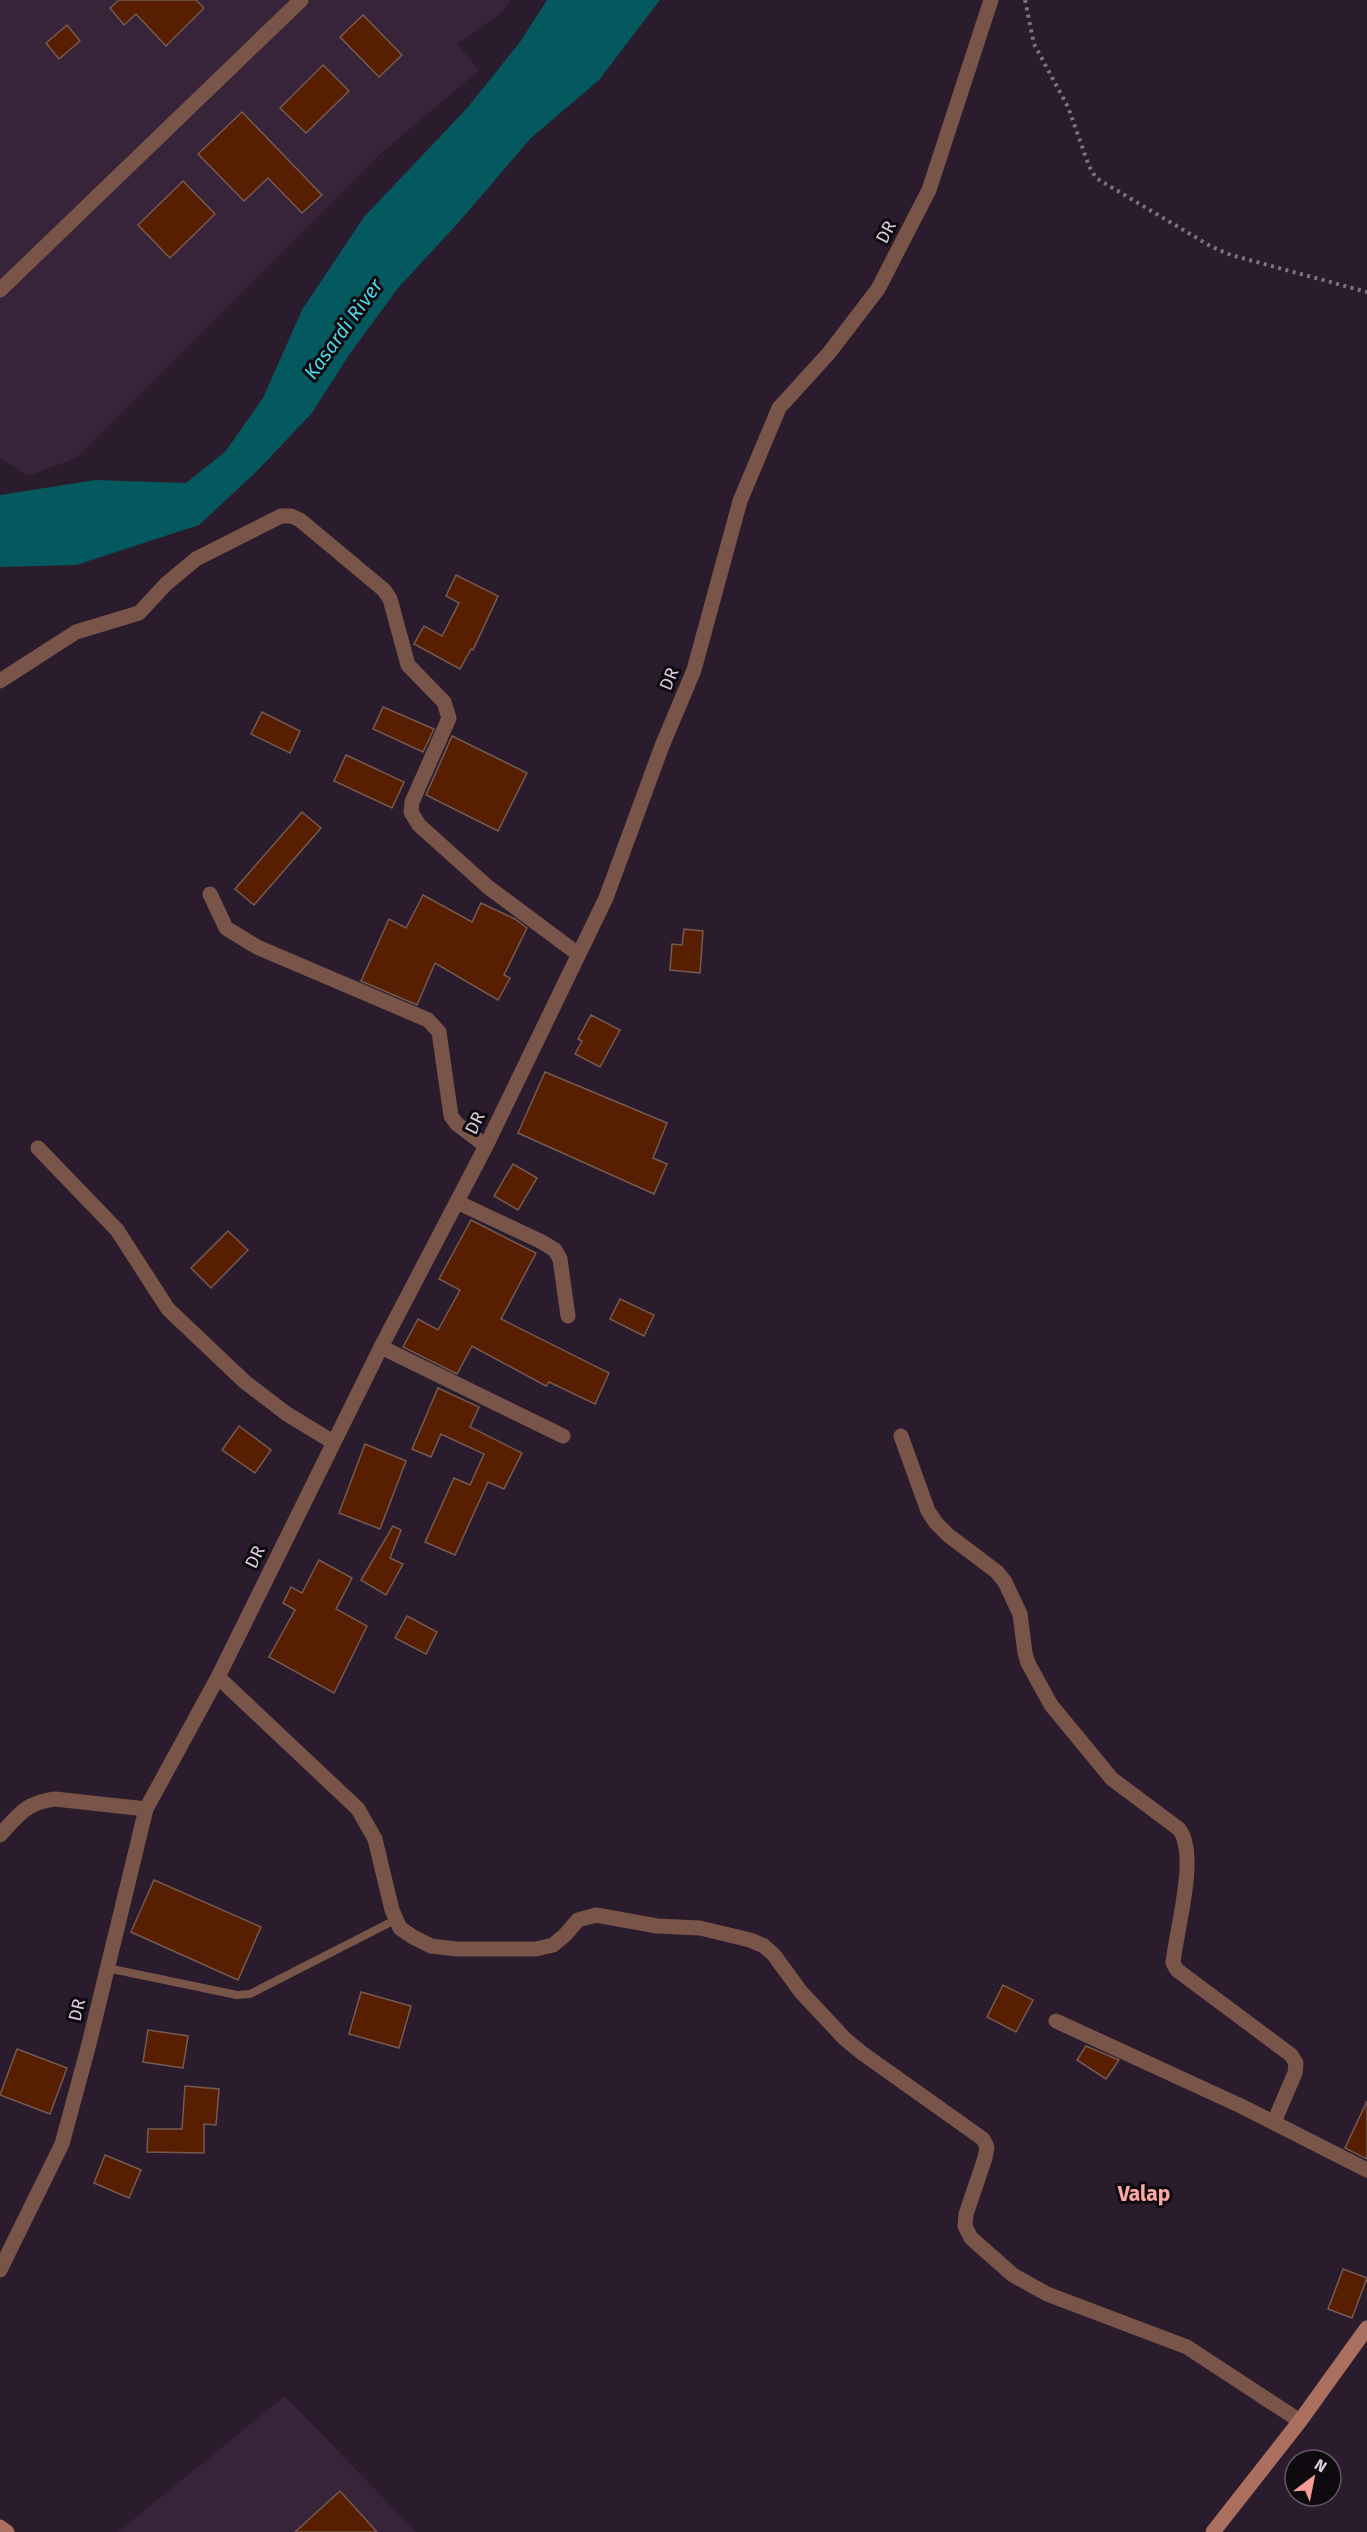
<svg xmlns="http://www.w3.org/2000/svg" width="1367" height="2532" viewBox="0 0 1367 2532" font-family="'Fira Sans',sans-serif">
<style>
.built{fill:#372439}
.water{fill:#04595f}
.building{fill:#581e01;stroke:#745b51;stroke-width:1.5}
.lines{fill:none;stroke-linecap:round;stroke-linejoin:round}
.path{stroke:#7e7280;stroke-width:4;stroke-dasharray:3 4.5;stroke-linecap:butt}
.service{stroke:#795449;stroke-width:8}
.minor{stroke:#795449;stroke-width:15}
.tertiary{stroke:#795449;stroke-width:15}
.secondary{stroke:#aa6f5e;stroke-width:15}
.labels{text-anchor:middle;stroke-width:6;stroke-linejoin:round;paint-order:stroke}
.street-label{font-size:18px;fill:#d8ced9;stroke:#0f0910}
.water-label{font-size:20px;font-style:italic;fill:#4ad6e2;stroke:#0f0910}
.quarter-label{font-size:21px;font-weight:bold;fill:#fca8a4;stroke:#0f0910}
</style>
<rect width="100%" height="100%" fill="#2a1c2c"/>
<!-- built -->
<g class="built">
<polygon points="0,0 510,0 501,13 457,44 479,70 378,156 76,458 28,476 0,458"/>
<polygon points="285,2396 416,2532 118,2532"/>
</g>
<!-- water -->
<polygon class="water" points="547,0 660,0 599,80 531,138 459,222 398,288 349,355 312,413 256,472 199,525 76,565 0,567 0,495 95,480 186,483 225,452 263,398 302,310 364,217 468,107 520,42"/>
<!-- building -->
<g class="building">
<polygon points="119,0 196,0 204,8 166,46 136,14 124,25 110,8"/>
<polygon points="363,15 402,55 379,77 340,37"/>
<polygon points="67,25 80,41 59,59 46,43"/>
<polygon points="323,65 349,91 306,133 280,108"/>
<polygon points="242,112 322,195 302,213 268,178 244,201 198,154"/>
<polygon points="183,181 215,214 170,258 138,225"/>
<polygon points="456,575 498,596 473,650 471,649 460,669 414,644 424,626 442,636 459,603 446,596"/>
<polygon points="383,707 434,729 423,752 373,729"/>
<polygon points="262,712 300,731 290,753 251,734"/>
<polygon points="452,736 527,773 498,831 426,795"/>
<polygon points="346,755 404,782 392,808 334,781"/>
<polygon points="302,812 321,828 254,905 235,889"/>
<polygon points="423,895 472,922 481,903 515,919 527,928 504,975 510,978 498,1000 435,963 417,1005 361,981 389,919 406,928"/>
<polygon points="684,929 703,931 700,973 670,970 672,944 682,945"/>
<polygon points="591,1015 620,1030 600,1067 575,1054 582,1041 578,1039"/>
<polygon points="545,1072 667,1123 653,1158 667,1164 654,1194 518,1133"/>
<polygon points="513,1164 537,1178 518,1210 494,1196"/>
<polygon points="471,1220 536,1253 501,1319 609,1373 595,1404 549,1382 546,1386 472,1346 457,1374 403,1347 418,1319 438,1330 460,1290 439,1279"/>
<polygon points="228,1231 248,1250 211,1288 191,1268"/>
<polygon points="620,1299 654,1315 644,1336 610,1319"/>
<polygon points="438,1388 479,1407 470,1427 522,1453 504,1489 488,1482 455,1555 425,1542 454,1478 470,1485 484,1454 441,1434 431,1457 412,1449"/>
<polygon points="239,1426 271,1450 255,1473 222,1450"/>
<polygon points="365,1444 406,1461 380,1529 339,1513"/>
<polygon points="393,1526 401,1530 390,1558 403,1564 386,1595 361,1580"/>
<polygon points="319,1560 352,1578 336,1609 367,1626 334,1693 269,1657 295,1610 283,1603 291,1587 302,1593"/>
<polygon points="407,1616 437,1632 426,1654 395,1638"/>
<polygon points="154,1880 261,1927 238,1980 131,1932"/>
<polygon points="1003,1985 1033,2000 1016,2032 987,2017"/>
<polygon points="361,1992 411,2006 399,2048 349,2034"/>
<polygon points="148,2030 188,2036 183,2068 143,2062"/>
<polygon points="1086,2046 1119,2060 1106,2079 1077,2060"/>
<polygon points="17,2049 67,2068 50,2114 0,2095"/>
<polygon points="185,2086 219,2089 216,2125 204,2124 204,2153 147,2152 148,2129 182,2129"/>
<polygon points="1367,2101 1367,2159 1345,2148"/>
<polygon points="105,2155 141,2170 129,2198 94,2183"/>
<polygon points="1343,2269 1367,2278 1352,2318 1328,2309"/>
<polygon points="340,2491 377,2532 295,2532"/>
</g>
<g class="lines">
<!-- path -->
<polyline class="path" points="1025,0 1034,44 1068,107 1089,166 1096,178 1212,247 1231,255 1367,292"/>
<!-- service -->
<polyline class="service" points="107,1968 237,1995 250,1994 397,1919"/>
<!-- minor -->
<g class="minor">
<polyline points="0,290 301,0"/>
<polyline points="0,681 76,632 139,613 166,584 196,559 281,516 291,516 300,520 384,590 390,599 408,665 444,702 449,718 412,802 411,812 419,825 488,887 578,954"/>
<polyline points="210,894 226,928 257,947 428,1020 439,1032 451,1116 457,1124 486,1146"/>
<polyline points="38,1148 117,1230 168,1309 245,1382 287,1414 333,1442"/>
<polyline points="457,1202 542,1242 555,1250 560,1259 568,1316"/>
<polyline points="381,1347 563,1436"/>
<path d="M901,1436l27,75 8,12 12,12 49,37 8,10 15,32 5,39 3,10 23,42 61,74 67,50c20,26 -3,101 -6,134l4,7 114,85 5,8 -1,10 -21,49"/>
<polyline points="218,1677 358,1809 375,1839 392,1910 400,1928 413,1937 431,1946 457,1949 536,1949 553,1945 565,1935 578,1920 596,1915 657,1926 700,1928 750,1940 764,1946 774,1955 801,1992 845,2039 862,2053 983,2139 987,2147 985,2158 966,2214 965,2226 971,2238 1013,2275 1047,2294 1187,2347 1300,2421"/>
<path d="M0,1835c18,-20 27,-33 55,-36l91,10"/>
<polyline points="1056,2021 1241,2106 1367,2170"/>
</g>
<!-- tertiary -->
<polyline class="tertiary" points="0,2270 62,2144 89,2044 146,1809 218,1677 381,1347 486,1146 606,898 662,746 694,670 740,501 779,408 829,353 878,289 929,190 991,0"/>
<!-- secondary -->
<g class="secondary">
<polyline points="0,2527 7,2532"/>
<polyline points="1213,2532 1300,2421 1367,2328"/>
</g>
</g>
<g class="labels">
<!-- street labels -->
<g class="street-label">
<text transform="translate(886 232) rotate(-63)" y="6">DR</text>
<text transform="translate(669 679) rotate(-67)" y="6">DR</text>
<text transform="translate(475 1123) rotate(-64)" y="6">DR</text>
<text transform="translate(255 1557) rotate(-64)" y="6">DR</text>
<text transform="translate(77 2010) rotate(-77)" y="6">DR</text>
</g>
<!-- water labels -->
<g class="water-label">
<text transform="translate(343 329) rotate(-54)" y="7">Kasardi River</text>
</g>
<!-- quarter labels -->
<g class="quarter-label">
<text x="1144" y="2201">Valap</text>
</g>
</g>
<!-- north arrow -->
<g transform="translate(1313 2478) rotate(32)"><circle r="28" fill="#0f0910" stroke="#5f5860" stroke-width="1.5"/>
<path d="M0-4.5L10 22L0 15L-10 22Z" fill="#f59b98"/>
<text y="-9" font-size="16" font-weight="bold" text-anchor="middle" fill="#d8ced9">N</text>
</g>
</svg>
